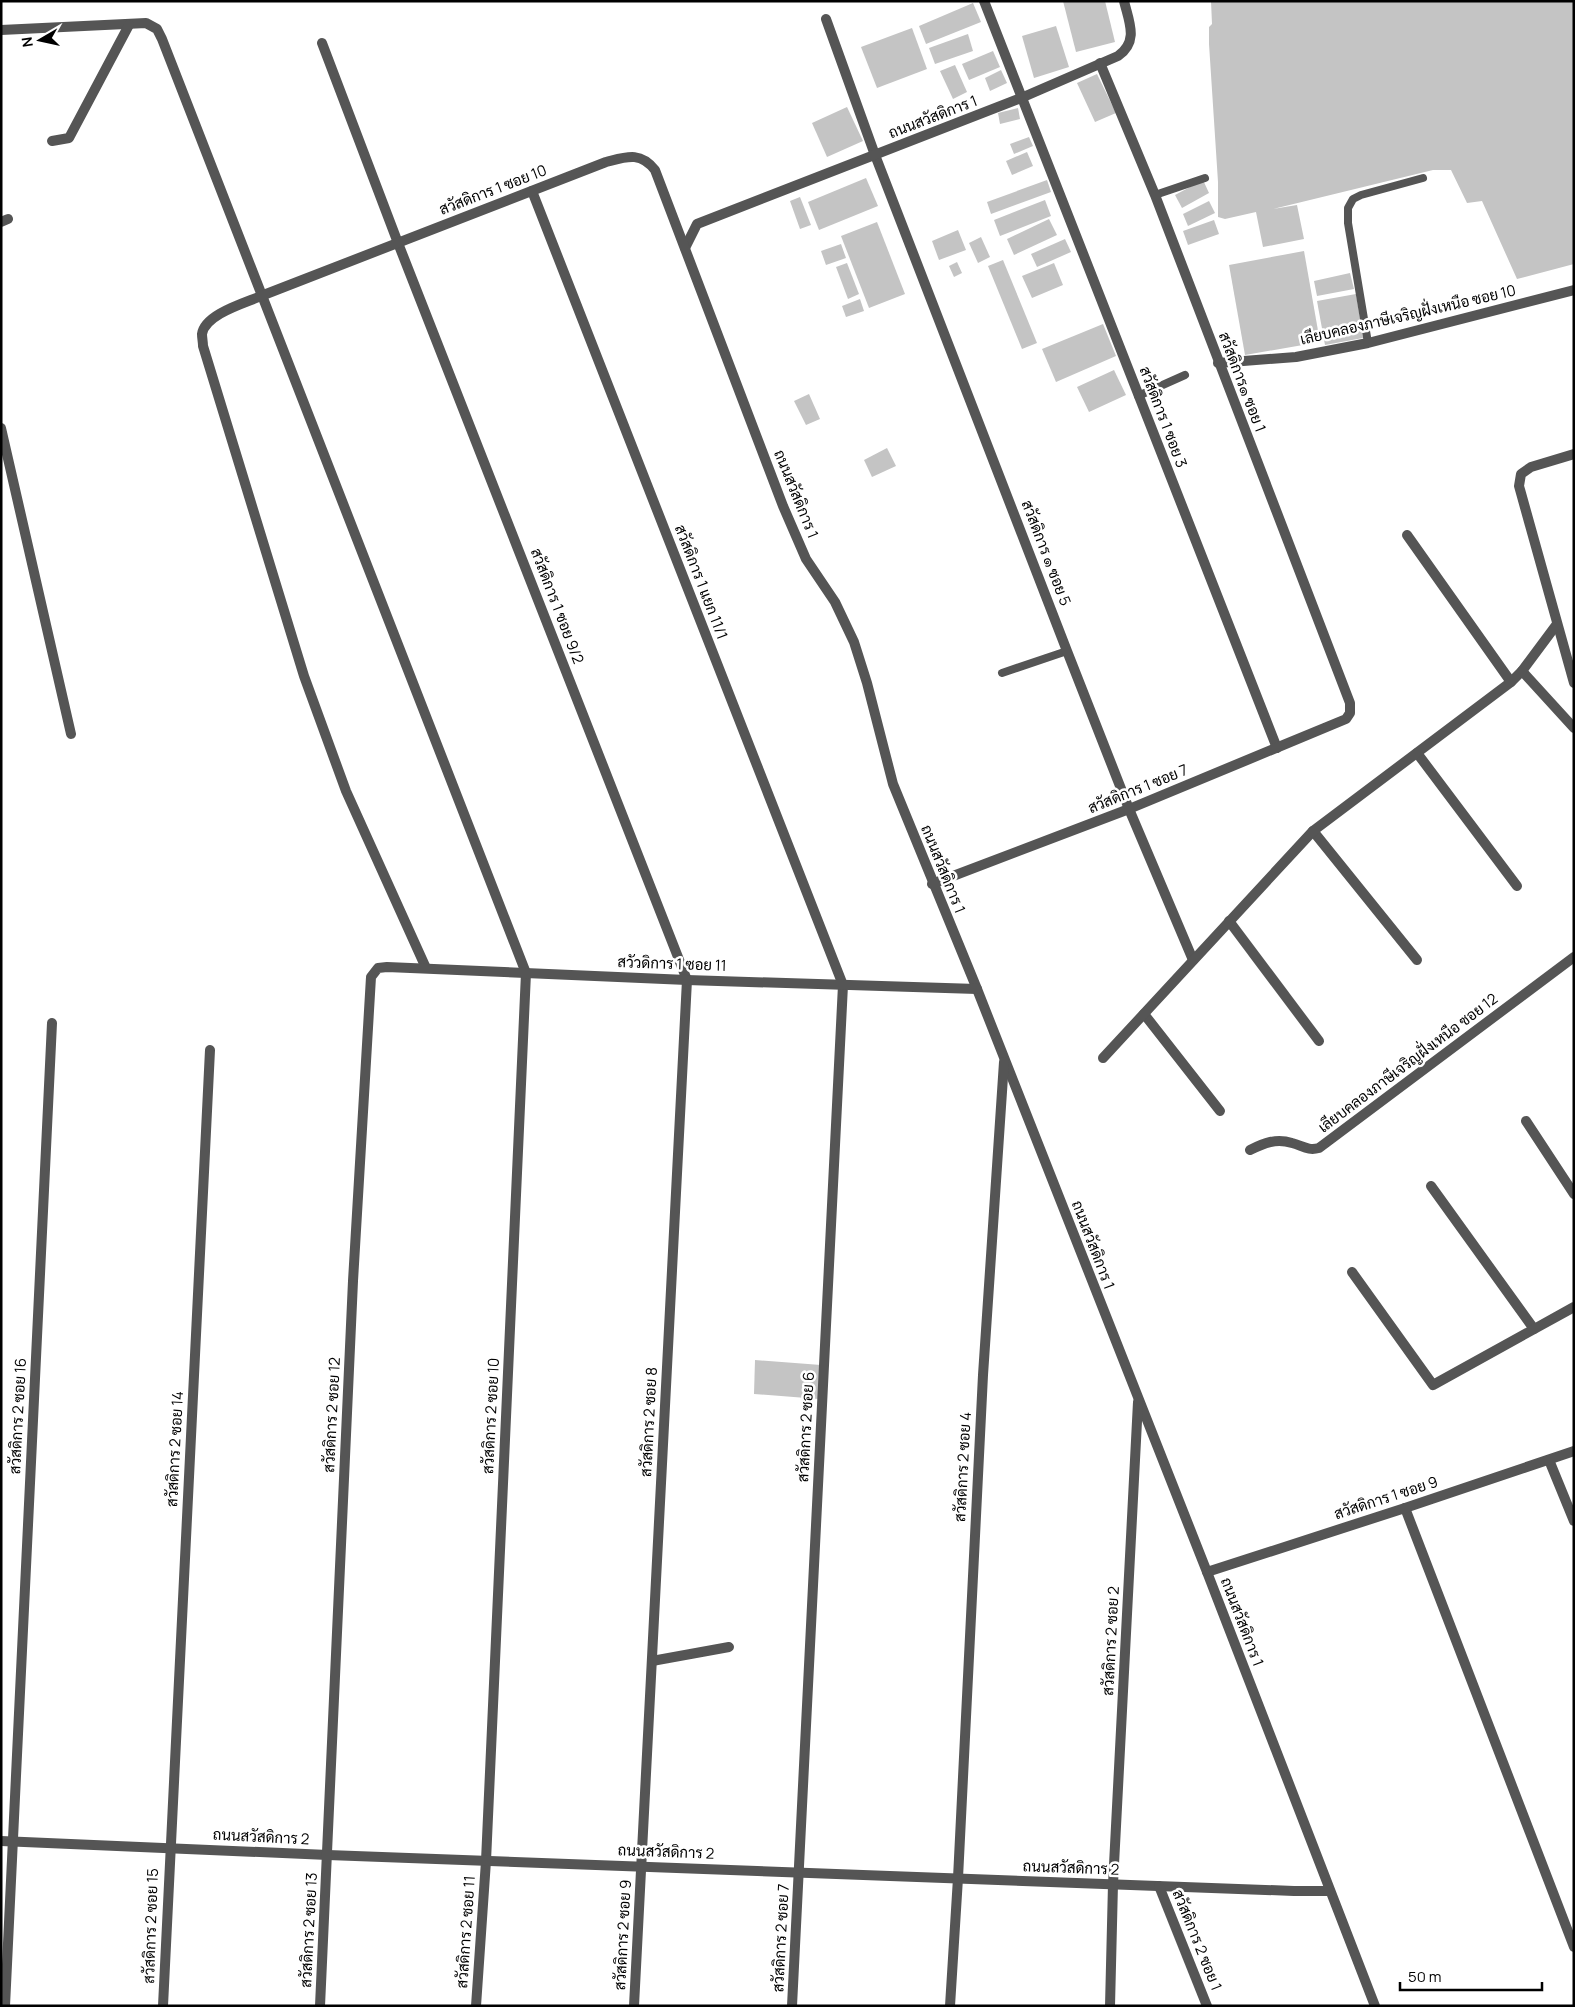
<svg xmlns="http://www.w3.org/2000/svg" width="1575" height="2007" viewBox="0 0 1575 2007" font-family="Manrope,Sarabun,sans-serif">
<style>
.building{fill:#c4c4c4}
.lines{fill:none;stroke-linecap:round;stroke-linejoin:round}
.service{stroke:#555;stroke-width:8}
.minor{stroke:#555;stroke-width:10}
.labels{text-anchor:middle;stroke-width:5;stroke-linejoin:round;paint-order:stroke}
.street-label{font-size:15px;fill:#000;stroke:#fff}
</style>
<rect width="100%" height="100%" fill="#fff"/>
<!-- building -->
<g class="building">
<polygon points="1063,1 1105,1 1115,42 1076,52"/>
<polygon points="1211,1 1574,1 1574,264 1517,279 1482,201 1467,203 1451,170 1433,170 1273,209 1297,205 1304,239 1263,247 1256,212 1225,219 1218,217 1218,182 1209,44 1209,27 1212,24"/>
<polygon points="973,3 981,22 926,44 919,26"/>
<polygon points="1056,26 1069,67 1034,78 1022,36"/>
<polygon points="912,28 927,69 877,88 861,47"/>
<polygon points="968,34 973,51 935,64 929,48"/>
<polygon points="993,51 1000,67 969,80 962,64"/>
<polygon points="955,65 967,92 953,99 940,71"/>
<polygon points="1001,70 1007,83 990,91 985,78"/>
<polygon points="1097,74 1116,113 1095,122 1077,83"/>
<polygon points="847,107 863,141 827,157 812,123"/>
<polygon points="1018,108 1020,119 1000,124 998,113"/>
<polygon points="1029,137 1033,146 1014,154 1010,144"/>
<polygon points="1027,152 1033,166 1012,175 1006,161"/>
<polygon points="866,178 878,206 819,230 808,202"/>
<polygon points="1047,180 1051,192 991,214 987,202"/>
<polygon points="1203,180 1209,193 1182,208 1175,195"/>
<polygon points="800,197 811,225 800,229 790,201"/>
<polygon points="1045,200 1051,216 1000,236 994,220"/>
<polygon points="1209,201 1215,213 1188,226 1183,214"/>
<polygon points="1049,219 1057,235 1014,255 1007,239"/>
<polygon points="1214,220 1219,234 1188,245 1183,231"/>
<polygon points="877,222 905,294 869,308 841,236"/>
<polygon points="958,230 966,250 939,260 932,241"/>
<polygon points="981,237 990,257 978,263 969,243"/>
<polygon points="1065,239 1071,252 1037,267 1031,254"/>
<polygon points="841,244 846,258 826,265 821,251"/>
<polygon points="1304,251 1320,342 1245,355 1229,265"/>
<polygon points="1003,260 1037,343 1022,349 988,266"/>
<polygon points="957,262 962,273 954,277 949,266"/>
<polygon points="847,263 859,294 848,299 836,267"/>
<polygon points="1054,263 1063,285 1032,298 1022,276"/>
<polygon points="1350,273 1354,289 1317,296 1314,281"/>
<polygon points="1356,294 1363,338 1325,345 1317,301"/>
<polygon points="860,299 864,311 846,317 842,306"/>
<polygon points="1103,324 1116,356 1056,382 1042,349"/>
<polygon points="1114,370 1126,395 1089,412 1077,387"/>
<polygon points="809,394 820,419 806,425 794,401"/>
<polygon points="887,448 896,466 872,477 864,460"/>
<polygon points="755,1360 821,1365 819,1399 754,1394"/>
</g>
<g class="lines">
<!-- service -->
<g class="service">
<polyline points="1155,195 1205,178"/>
<polyline points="1368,343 1348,223 1348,208 1353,199 1361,195 1423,178"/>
<polyline points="1138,396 1185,375"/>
<polyline points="1002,673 1067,651"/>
</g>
<!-- minor -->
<g class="minor">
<polyline points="984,1 1277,748"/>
<polyline points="826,19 875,155 1067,651 1129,809 1193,960"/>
<polyline points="1,30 146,23 157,29 162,39 526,973 486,1861 476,2006"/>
<polyline points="322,43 398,243 687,980 634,2006"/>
<polyline points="52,141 69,138 129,25"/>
<polyline points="532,191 843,985 792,2006"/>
<polyline points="1,222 8,219"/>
<path d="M685,248l12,-24 324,-126 97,-42c21,-15 11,-34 6,-55"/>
<polyline points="1218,363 1296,357 1368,343 1574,290"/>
<polyline points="1,428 71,734"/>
<polyline points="1574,454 1531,467 1521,474 1519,486 1574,683"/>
<polyline points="1407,535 1511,682"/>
<polyline points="1522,671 1574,728"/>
<polyline points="1417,753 1517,886"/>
<polyline points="1313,831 1417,960"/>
<polyline points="932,884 1129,809 1346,719 1350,713 1350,703 1155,195 1100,63"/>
<polyline points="1229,921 1319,1041"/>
<path d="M426,968l-80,-177 -42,-115 -101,-330c0,-4 -1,-8 -1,-12 3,-20 43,-31 59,-38l345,-134c20,-5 34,-11 49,8l128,336 23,53 29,43 19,40 13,41 26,101 84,205 230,583 168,434"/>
<polyline points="1144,1014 1220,1111"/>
<polyline points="1103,1058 1313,831 1511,682 1522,671 1557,624"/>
<polyline points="1526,1121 1574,1194"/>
<path d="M1250,1150c14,-7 26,-12 42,-7 11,3 16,8 27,5l255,-191"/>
<polyline points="1431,1186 1534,1329"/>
<polyline points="1352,1272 1433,1385 1574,1307"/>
<polyline points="1549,1460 1574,1521"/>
<polyline points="1405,1508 1574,1947"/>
<polyline points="1207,1572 1405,1508 1574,1451"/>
<polyline points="652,1661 729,1647"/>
<polyline points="1,1841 328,1855 1294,1891 1329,1891"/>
<polyline points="1159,1886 1207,2006"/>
<polyline points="5,2006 52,1023"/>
<polyline points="163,2006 210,1050"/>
<polyline points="320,2006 353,1281 371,977 378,968 387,967 687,980 977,989"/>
<polyline points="950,2006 958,1878 983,1375 1004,1062"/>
<polyline points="1110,2006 1113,1884 1138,1402"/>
</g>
</g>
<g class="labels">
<!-- street labels -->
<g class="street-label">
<text transform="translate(933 117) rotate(-21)" y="5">ถนนสวัสดิการ 1</text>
<text transform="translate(493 190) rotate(-21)" y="5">สวัสดิการ 1 ซอย 10</text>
<text transform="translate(1408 315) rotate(-13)" y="5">เลียบคลองภาษีเจริญฝั่งเหนือ ซอย 10</text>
<text transform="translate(1242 382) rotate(69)" y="5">สวัสดิการ๑ ซอย 1</text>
<text transform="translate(1163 417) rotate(69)" y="5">สวัสดิการ 1 ซอย 3</text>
<text transform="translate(796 494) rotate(68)" y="5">ถนนสวัสดิการ 1</text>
<text transform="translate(1046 553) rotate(69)" y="5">สวัสดิการ ๑ ซอย 5</text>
<text transform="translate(701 582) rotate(69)" y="5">สวัสดิการ 1 แยก 11/1</text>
<text transform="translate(557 606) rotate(69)" y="5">สวัสดิการ 1 ซอย 9/2</text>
<text transform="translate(1138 789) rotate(-22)" y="5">สวัสดิการ 1 ซอย 7</text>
<text transform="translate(943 869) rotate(68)" y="5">ถนนสวัสดิการ 1</text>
<text transform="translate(672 964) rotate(2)" y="5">สวัวดิการ 1 ซอย 11</text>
<text transform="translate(1408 1063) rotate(-37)" y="5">เลียบคลองภาษีเจริญฝั่งเหนือ ซอย 12</text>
<text transform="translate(1093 1245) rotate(69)" y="5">ถนนสวัสดิการ 1</text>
<text transform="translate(332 1415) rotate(-87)" y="5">สวัสดิการ 2 ซอย 12</text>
<text transform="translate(18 1416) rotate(-87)" y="5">สวัสดิการ 2 ซอย 16</text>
<text transform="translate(491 1416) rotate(-87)" y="5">สวัสดิการ 2 ซอย 10</text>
<text transform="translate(649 1422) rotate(-87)" y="5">สวัสดิการ 2 ซอย 8</text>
<text transform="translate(806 1427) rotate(-87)" y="5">สวัสดิการ 2 ซอย 6</text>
<text transform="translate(175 1449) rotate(-87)" y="5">สวัสดิการ 2 ซอย 14</text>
<text transform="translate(963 1467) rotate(-87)" y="5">สวัสดิการ 2 ซอย 4</text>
<text transform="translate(1386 1498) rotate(-18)" y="5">สวัสดิการ 1 ซอย 9</text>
<text transform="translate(1242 1622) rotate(69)" y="5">ถนนสวัสดิการ 1</text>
<text transform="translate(1111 1641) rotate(-87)" y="5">สวัสดิการ 2 ซอย 2</text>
<text transform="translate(261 1837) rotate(3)" y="5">ถนนสวัสดิการ 2</text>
<text transform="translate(666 1852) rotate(2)" y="5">ถนนสวัสดิการ 2</text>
<text transform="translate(1071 1868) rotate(2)" y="5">ถนนสวัสดิการ 2</text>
<text transform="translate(151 1926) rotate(-88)" y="5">สวัสดิการ 2 ซอย 15</text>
<text transform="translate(309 1930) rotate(-87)" y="5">สวัสดิการ 2 ซอย 13</text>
<text transform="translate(466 1932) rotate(-86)" y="5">สวัสดิการ 2 ซอย 11</text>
<text transform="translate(623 1935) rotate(-87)" y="5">สวัสดิการ 2 ซอย 9</text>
<text transform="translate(781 1938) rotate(-87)" y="5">สวัสดิการ 2 ซอย 7</text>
<text transform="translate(1197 1940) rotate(68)" y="5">สวัสดิการ 2 ซอย 1</text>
</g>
</g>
<!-- border -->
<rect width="1575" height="2007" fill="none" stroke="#000000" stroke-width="5"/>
<!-- north arrow -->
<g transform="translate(40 40) rotate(261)" stroke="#ffffff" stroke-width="4" paint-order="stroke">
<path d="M0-4L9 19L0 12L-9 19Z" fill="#000000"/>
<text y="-8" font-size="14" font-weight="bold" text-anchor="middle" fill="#000000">N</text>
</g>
<!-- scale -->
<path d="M1400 1982v8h142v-8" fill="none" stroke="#000000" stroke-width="2.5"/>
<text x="1408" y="1982" font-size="15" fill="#000000" stroke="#ffffff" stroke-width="4" paint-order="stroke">50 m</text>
</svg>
